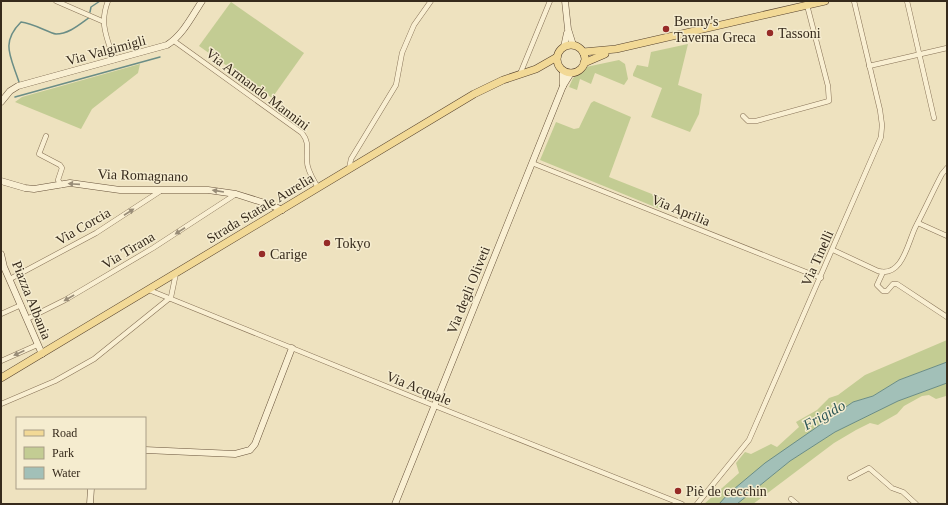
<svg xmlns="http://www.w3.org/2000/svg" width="948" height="505" viewBox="0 0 948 505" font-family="'Times New Roman',serif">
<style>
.green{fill:#c3cc93}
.water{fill:#a2c0b8;stroke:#6a8d86}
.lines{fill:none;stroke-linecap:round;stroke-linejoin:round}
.stream{stroke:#6a8d86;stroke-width:1.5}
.street-casing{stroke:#877257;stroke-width:5.5}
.secondary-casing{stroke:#68533b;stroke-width:7}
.primary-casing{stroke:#54402c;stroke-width:8}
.street{stroke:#f9efd2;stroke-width:4.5}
.secondary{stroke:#f9efd2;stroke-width:6}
.primary{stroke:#f2d996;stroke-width:7}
.oneway{fill:#988c77}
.poi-dot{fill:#962b27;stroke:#f5eccf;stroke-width:1.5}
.labels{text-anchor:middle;stroke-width:3;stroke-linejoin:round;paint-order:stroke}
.poi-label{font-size:14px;fill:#362a1c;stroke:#f5eccf;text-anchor:start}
.street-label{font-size:14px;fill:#362a1c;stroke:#f5eccf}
.water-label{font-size:15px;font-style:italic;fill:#2b5655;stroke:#f5eccf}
</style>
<rect width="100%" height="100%" fill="#eee2bf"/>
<!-- green -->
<g class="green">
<polygon points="231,2 304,53 272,98 199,46"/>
<polygon points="688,44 678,85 702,94 699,114 690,132 651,117 662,88 633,76 633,74 637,65 648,67 651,52"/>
<polygon points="619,60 625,64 628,79 624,85 595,73 591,84 580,79 577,90 569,87 573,78 583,72 586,67"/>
<polygon points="140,64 138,73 92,109 81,129 15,102 22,97"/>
<polygon points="594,101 631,117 609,177 662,198 660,209 540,160 556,122 574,129 579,128 591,103"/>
<polygon points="947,340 947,362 899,380 873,396 853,402 728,494 719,504 704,504 739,473 736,463 745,452 751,454 771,444 777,447 799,427 796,422 817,410 829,398 838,395 865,375"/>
<polygon points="947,383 946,396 936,399 929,395 922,396 904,406 897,414 881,423 878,425 870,423 856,430 834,443 753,504 737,504 790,461 835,432 898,401"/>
</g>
<!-- water -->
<polygon class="water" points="947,362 947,383 898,401 835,432 790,461 737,504 719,504 728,494 765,463 853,402 873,396 899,380"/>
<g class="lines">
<!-- stream -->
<g class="stream">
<polyline points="90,12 91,7 100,1"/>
<path d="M19,82c-8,-25 -19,-39 2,-60 12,1 28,11 35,12 13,0 24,-10 34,-17"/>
<polyline points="15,97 160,57"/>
</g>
<defs>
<g id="street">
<polyline points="56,1 102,21"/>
<path d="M108,1c-9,23 -1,36 6,59"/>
<polyline points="907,1 934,118"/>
<path d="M174,41l128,92c8,10 4,17 5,28 0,10 7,19 11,27"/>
<polyline points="869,66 947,48"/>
<polyline points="520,74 550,1"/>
<polyline points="743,116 748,121 756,121 829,101 828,86 807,5"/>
<polyline points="46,136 39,154 60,165 62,168 58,180 61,185"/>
<polyline points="532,163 821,278"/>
<polyline points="349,169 351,159 396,85 402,53 414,25 431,1"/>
<polyline points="918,223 947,236"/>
<path d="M833,250l45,21c25,7 30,-30 38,-45 9,-17 17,-35 26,-52l5,-6"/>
<polyline points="883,272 877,285 883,291 887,291 893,284 897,284 947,317"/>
<polyline points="10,279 96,233 162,190"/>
<polyline points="149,290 415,398 682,504"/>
<polyline points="1,314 21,305"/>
<polyline points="27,319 65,300 153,248 236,194"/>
<polyline points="1,361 37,345"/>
<polyline points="1,404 55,381 94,359 171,297 176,273"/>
<polyline points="850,478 869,468 892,488 903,492 916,504"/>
<polyline points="791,499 797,504"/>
<polyline points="697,504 749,440 881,137 882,125 880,110 854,1"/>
</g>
<g id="secondary">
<polyline points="565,1 568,29 573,45"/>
<polyline points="564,47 567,33"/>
<polyline points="563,71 563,86"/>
<path d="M1,102l9,-11 8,-5 149,-41c16,-10 25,-29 35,-44"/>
<polyline points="1,181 25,188 34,189 70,183 120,190 208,190 236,194 271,205 282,210"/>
<polyline points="1,254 4,267 42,354"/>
<polyline points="145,450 235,454 250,450 255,444 292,348"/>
<polyline points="90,504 91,488"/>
<polyline points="395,504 563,86 571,73"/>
</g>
<g id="primary">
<circle cx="571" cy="59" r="14"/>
<polyline points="583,52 616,49 825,1"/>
<polyline points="584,63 605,54"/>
<polyline points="1,378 474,94 503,80 536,69 557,57"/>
</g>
</defs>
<!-- street casing -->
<use href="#street" class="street-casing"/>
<!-- secondary casing -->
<use href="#secondary" class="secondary-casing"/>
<!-- primary casing -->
<use href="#primary" class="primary-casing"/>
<!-- street -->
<use href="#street" class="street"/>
<!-- secondary -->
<use href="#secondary" class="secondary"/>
<!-- primary -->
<use href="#primary" class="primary"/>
</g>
<!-- one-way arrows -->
<defs><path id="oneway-solid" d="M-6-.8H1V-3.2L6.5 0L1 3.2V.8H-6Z"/></defs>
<g class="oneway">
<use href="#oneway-solid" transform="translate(74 184) rotate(-176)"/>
<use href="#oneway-solid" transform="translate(218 191) rotate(-171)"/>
<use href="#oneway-solid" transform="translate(129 212) rotate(-33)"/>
<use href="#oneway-solid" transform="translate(180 231) rotate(147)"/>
<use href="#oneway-solid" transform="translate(69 298) rotate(150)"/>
<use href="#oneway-solid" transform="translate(19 353) rotate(155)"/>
</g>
<!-- markers -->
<g class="poi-dot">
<circle cx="666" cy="29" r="4"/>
<circle cx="770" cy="33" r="4"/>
<circle cx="327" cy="243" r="4"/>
<circle cx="262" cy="254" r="4"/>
<circle cx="678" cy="491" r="4"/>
</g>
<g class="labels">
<!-- poi labels -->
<g class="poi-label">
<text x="674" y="26">Benny's<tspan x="674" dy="16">Taverna Greca</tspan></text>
<text x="778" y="38">Tassoni</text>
<text x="335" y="248">Tokyo</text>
<text x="270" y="259">Carige</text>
<text x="686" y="496">Piè de cecchin</text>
</g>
<!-- street labels -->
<g class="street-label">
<text transform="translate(106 50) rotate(-15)" y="5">Via Valgimigli</text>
<text transform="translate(258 89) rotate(37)" y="5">Via Armando Mannini</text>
<text transform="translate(143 175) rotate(2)" y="5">Via Romagnano</text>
<text transform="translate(260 208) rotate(-31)" y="5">Strada Statale Aurelia</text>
<text transform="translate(681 210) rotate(22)" y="5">Via Aprilia</text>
<text transform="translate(83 226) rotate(-30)" y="5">Via Corcia</text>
<text transform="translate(128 250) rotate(-31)" y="5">Via Tirana</text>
<text transform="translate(817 258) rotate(-66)" y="5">Via Tinelli</text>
<text transform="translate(468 290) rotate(-68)" y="5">Via degli Oliveti</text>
<text transform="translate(32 300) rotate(68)" y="5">Piazza Albania</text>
<text transform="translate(419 388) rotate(22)" y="5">Via Acquale</text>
</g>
<!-- water labels -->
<g class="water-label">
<text transform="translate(824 415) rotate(-29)" y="5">Frigido</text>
</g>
</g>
<!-- border -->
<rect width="948" height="505" fill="none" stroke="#362a1c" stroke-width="4"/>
<!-- legend -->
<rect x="16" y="417" width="130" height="72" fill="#f5eccf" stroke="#a99e87"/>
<rect x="24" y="430" width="20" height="6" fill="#f2d996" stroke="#a99e87"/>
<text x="52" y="437" font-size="12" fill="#362a1c">Road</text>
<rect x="24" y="447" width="20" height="12" fill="#c3cc93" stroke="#a99e87"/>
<text x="52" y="457" font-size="12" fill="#362a1c">Park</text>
<rect x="24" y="467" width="20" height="12" fill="#a2c0b8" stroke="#a99e87"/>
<text x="52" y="477" font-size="12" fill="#362a1c">Water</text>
</svg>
